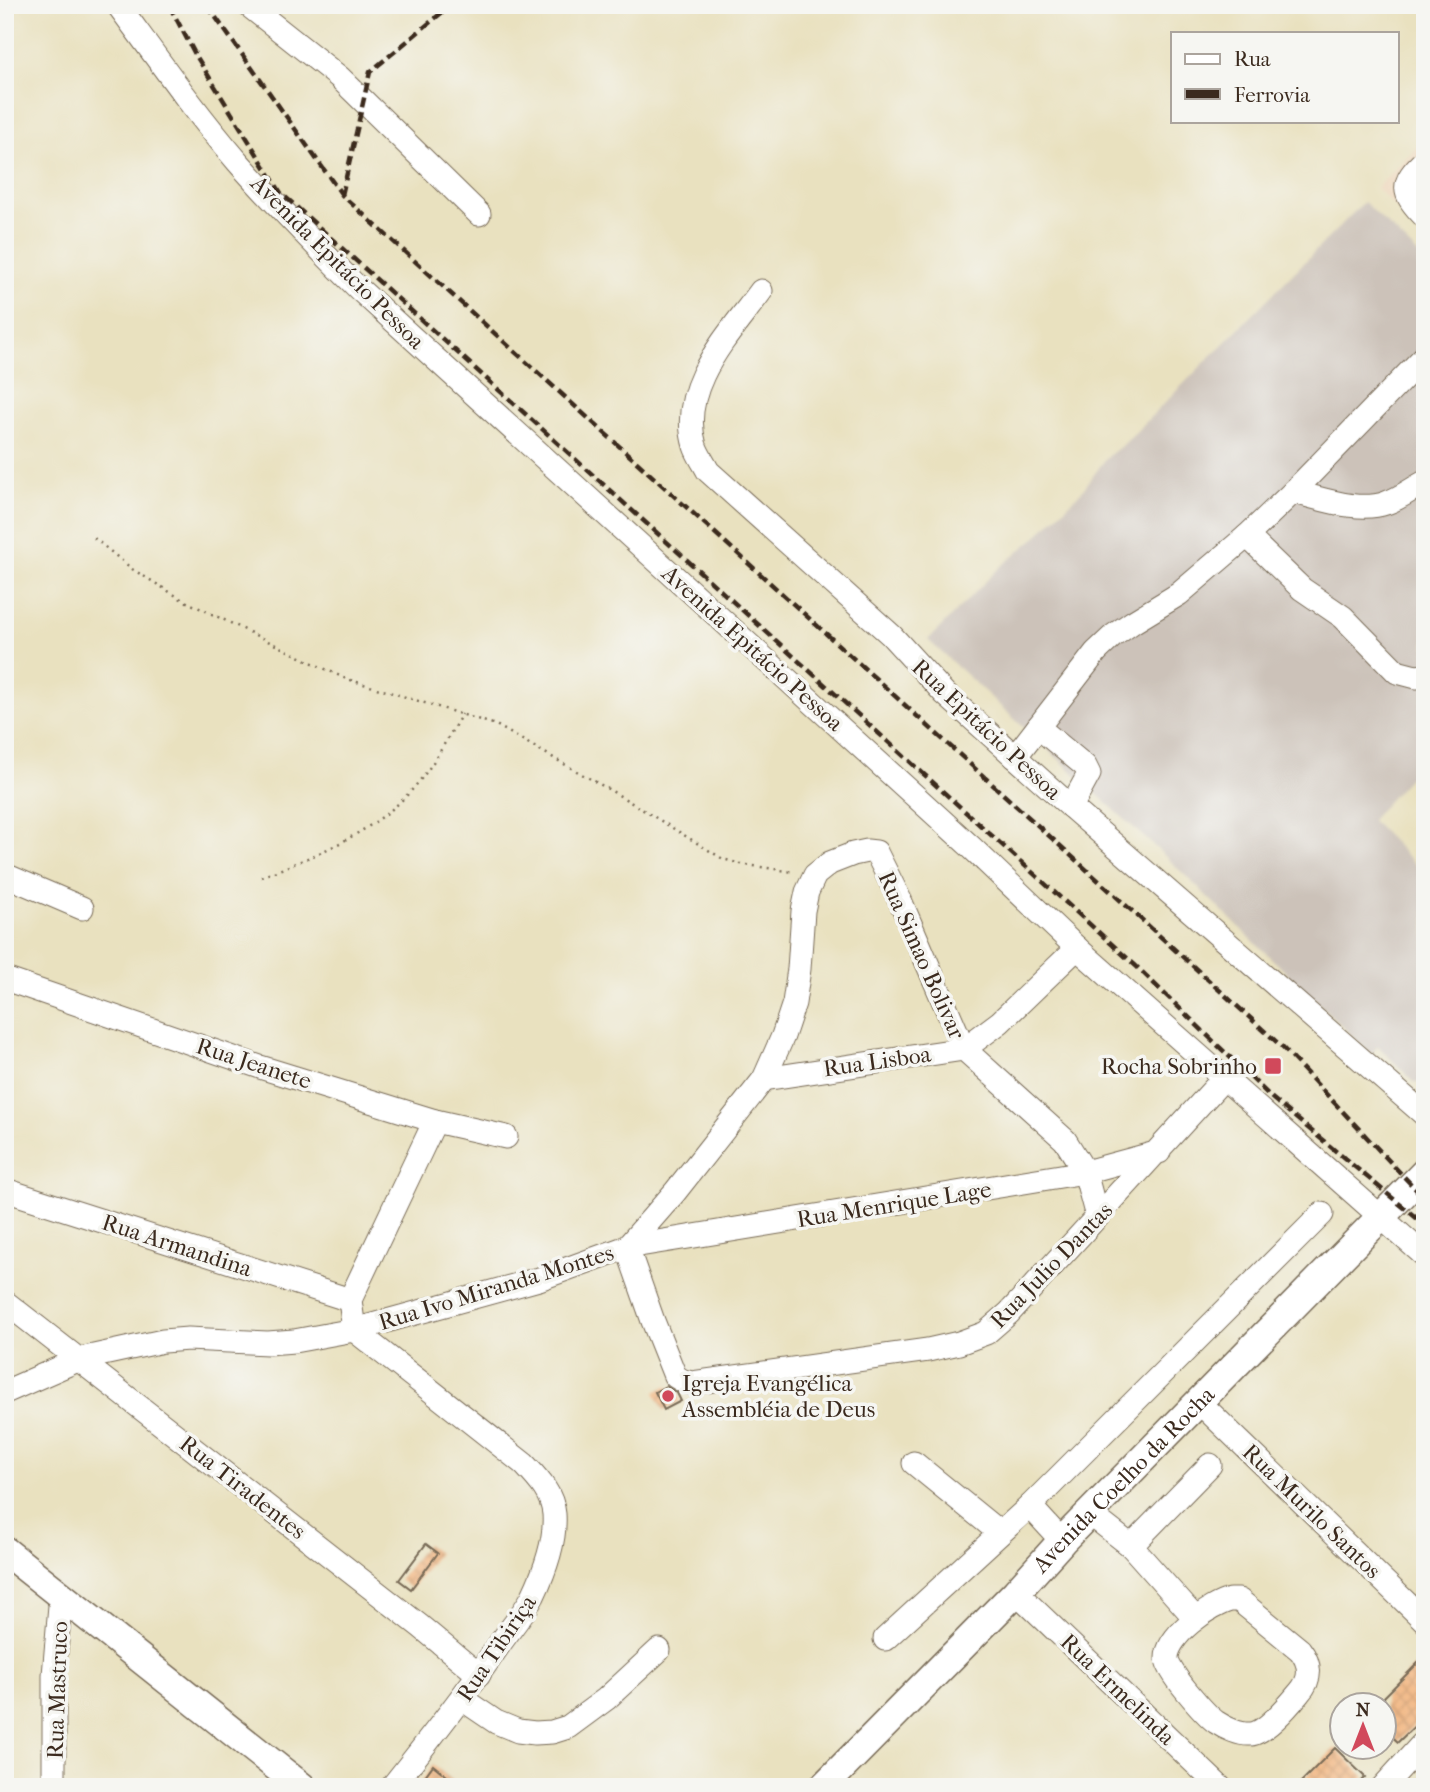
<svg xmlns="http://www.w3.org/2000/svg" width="1430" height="1792" viewBox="0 0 1430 1792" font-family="'IM FELL French Canon',serif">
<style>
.built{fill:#eed7bb}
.industrial{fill:#ccc2b9}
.building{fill:url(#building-cross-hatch)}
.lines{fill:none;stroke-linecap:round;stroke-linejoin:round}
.minor-casing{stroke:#786a56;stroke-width:25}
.major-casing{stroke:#786a56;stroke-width:31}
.path{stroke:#786a56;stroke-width:2.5;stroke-dasharray:2 5;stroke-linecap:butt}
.minor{stroke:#fff;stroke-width:23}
.major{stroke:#fff;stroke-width:28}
.rail{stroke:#3b2a1e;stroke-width:4.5;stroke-dasharray:10 5;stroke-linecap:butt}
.poi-dot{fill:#d1495b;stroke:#f6f6f2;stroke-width:2.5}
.labels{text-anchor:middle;stroke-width:7;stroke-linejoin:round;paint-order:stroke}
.street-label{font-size:23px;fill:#3b2a1e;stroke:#f6f6f2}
.poi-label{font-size:23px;fill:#3b2a1e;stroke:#f6f6f2;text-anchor:end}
</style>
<defs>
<pattern id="building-cross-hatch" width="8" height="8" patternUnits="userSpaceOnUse" patternTransform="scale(1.75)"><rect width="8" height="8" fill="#f2b37c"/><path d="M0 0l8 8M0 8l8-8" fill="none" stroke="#d09a6b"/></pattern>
</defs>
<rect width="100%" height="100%" fill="#f6f6f2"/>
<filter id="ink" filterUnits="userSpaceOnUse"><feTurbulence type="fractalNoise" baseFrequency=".0143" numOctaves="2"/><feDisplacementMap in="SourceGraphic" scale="14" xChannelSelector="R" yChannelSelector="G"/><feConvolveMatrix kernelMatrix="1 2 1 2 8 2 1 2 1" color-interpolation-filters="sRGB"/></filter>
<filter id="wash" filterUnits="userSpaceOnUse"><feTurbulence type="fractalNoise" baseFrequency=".00686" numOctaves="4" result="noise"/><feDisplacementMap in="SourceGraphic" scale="28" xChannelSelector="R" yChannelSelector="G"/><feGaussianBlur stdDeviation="1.57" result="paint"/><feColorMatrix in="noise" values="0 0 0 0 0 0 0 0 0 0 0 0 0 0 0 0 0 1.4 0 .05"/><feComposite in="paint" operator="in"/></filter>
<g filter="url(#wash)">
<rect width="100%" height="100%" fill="#e9e1bf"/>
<!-- built -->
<polygon class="built" points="1425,139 1425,237 1376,188"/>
<!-- industrial -->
<polygon class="industrial" points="1364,202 1425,261 1425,760 1371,820 1425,874 1425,1084 1414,1082 1378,1046 1371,1054 1166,857 928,640 999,568 1035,538 1082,491 1107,457 1125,443"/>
<g id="blocks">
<!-- building -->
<g class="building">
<polygon points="666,1386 677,1393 681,1401 664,1410 655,1392"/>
<polygon points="426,1544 438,1553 411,1589 399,1580"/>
<polygon points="1425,1656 1425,1716 1398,1742 1384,1729 1384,1697"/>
<polygon points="1335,1748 1365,1777 1355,1787 1296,1787"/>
<polygon points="433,1765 461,1787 417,1787"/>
</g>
</g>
</g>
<g filter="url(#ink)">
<use href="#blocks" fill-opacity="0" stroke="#786a56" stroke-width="2"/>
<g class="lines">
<defs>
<g id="minor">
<path d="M118,5c39,53 77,107 120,157 39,44 80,86 122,128l611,557 106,101 348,308"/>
<polyline points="248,5 339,77 479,214"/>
<path d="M1425,160c-25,23 -24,33 0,57"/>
<path d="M761,291c-32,44 -84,96 -66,155 3,9 9,17 13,25l183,164 54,59 126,113 354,308"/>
<path d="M1293,492c28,6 65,21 93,11 13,-4 26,-14 39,-21"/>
<polyline points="1247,536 1302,589 1343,617 1397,672 1416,677 1425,676"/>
<polyline points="1038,727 1085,766 1089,774 1071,807"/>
<polyline points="1015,757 1096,652 1113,636 1133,622 1179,594 1247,536 1293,492 1425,356"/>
<polyline points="5,875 82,908"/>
<polyline points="5,979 260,1067 435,1121 506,1137"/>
<polyline points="764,1079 964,1049 1000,1022 1077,948"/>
<polyline points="1159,1152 1085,1172 627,1247 653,1321 675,1376 683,1381 692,1383 928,1350 959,1343 986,1333 1009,1313 1224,1078"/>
<polyline points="5,1190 350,1300"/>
<polyline points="5,1302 420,1626 479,1675"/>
<polyline points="5,1392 80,1359 163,1341 188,1339 268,1343 294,1341 354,1330 539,1279 627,1247 675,1192 764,1079 783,1036 794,1003 799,969 803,911 807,892 815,875 830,863 853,854 867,851 876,852 900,900 964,1049 1065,1140 1085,1172 1097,1217"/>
<polyline points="1199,1402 1425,1621"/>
<polyline points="914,1463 1000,1533"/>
<polyline points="1089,1513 1131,1546 1195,1618"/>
<polyline points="1062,1541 1030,1506 1322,1214"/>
<polyline points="1131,1546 1210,1465"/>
<polyline points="1016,1592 1220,1787"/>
<path d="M1230,1600h9l61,50c11,14 12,29 -1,43 -9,11 -34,40 -48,41 -11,1 -26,-6 -35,-12 -11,-8 -48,-50 -49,-63 -1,-23 43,-54 63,-59z"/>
<polyline points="885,1639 1030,1506"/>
<polyline points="462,1699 496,1722 518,1731 535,1733 552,1732 568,1727 606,1699 659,1650"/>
<polyline points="54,1787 54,1675 61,1594"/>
<path d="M392,1787c37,-47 74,-93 107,-142 11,-16 25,-32 34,-49 12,-25 23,-54 21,-82 -2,-21 -16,-35 -30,-50l-170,-134 -4,-30 85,-179"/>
<polyline points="1383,1787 1425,1741"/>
</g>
<g id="major">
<polyline points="5,1551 302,1787"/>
<path id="s1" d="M823,1787l193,-195 46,-51 363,-369"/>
</g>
</defs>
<!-- minor casing -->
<use href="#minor" class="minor-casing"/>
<!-- major casing -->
<use href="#major" class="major-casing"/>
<!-- path -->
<g class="path">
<polyline points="94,538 132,569 183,600 344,678 496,725 622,797 723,859 741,864 794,872"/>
<path d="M261,877c58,-23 121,-47 160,-98 16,-20 28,-44 41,-65"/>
</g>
<!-- minor -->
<use href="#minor" class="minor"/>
<!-- major -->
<use href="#major" class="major"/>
<!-- rail -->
<g class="rail">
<polyline points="169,5 195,54 281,193 1136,966 1273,1099 1425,1225"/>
<polyline points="207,5 342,195 1280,1045 1425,1199"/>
<polyline points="5,23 7,5"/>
<polyline points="342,195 370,72 451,5"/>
</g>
</g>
</g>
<!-- markers -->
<g class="poi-dot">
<rect x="1264" y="1057" width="18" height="18" rx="3.5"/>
<circle cx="668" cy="1396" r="7"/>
</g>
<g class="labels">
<!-- street labels -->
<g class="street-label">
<text transform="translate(338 262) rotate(45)" y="8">Avenida Epitácio Pessoa</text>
<text transform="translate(753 648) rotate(42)" y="8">Avenida Epitácio Pessoa</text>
<text transform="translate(987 729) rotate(43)" y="8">Rua Epitácio Pessoa</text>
<text transform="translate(922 955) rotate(66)" y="8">Rua Simao Bolivar</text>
<text transform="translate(877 1061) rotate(-8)" y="8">Rua Lisboa</text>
<text transform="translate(254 1063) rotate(18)" y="8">Rua Jeanete</text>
<text transform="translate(894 1204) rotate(-9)" y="8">Rua Menrique Lage</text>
<text transform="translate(177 1245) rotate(18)" y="8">Rua Armandina</text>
<text transform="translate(1051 1265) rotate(-46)" y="8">Rua Julio Dantas</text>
<text transform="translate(496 1287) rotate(-17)" y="8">Rua Ivo Miranda Montes</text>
<text dy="8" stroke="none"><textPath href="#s1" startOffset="430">Avenida Coelho da Rocha</textPath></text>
<text transform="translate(243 1487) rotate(38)" y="8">Rua Tiradentes</text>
<text transform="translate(1312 1511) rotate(44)" y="8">Rua Murilo Santos</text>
<text transform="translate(496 1648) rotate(-56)" y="8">Rua Tibiriça</text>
<text transform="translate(1118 1689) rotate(44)" y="8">Rua Ermelinda</text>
<text transform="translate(57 1690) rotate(-88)" y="8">Rua Mastruco</text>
</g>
<!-- poi labels -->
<g class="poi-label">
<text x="1257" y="1074">Rocha Sobrinho</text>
<text x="682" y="1391" text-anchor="start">Igreja Evangélica<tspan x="682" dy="26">Assembléia de Deus</tspan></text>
</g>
</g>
<!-- margin -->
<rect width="1430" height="1792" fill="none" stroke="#f6f6f2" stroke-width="28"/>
<!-- legend -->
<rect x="1171" y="32" width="228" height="91" fill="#f6f6f2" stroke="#aba49d" stroke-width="2"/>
<rect x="1185" y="54" width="35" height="10" fill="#ffffff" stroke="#aba49d" stroke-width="2"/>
<text x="1234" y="66" font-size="21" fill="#3b2a1e">Rua</text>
<rect x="1185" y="89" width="35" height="10" fill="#3b2a1e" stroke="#aba49d" stroke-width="2"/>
<text x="1234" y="102" font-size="21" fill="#3b2a1e">Ferrovia</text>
<!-- north arrow -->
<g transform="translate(1363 1726)"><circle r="33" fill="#f6f6f2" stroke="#aba49d" stroke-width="2"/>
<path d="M0-5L12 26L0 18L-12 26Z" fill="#d1495b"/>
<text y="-10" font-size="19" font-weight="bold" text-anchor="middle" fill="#3b2a1e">N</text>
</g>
</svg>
